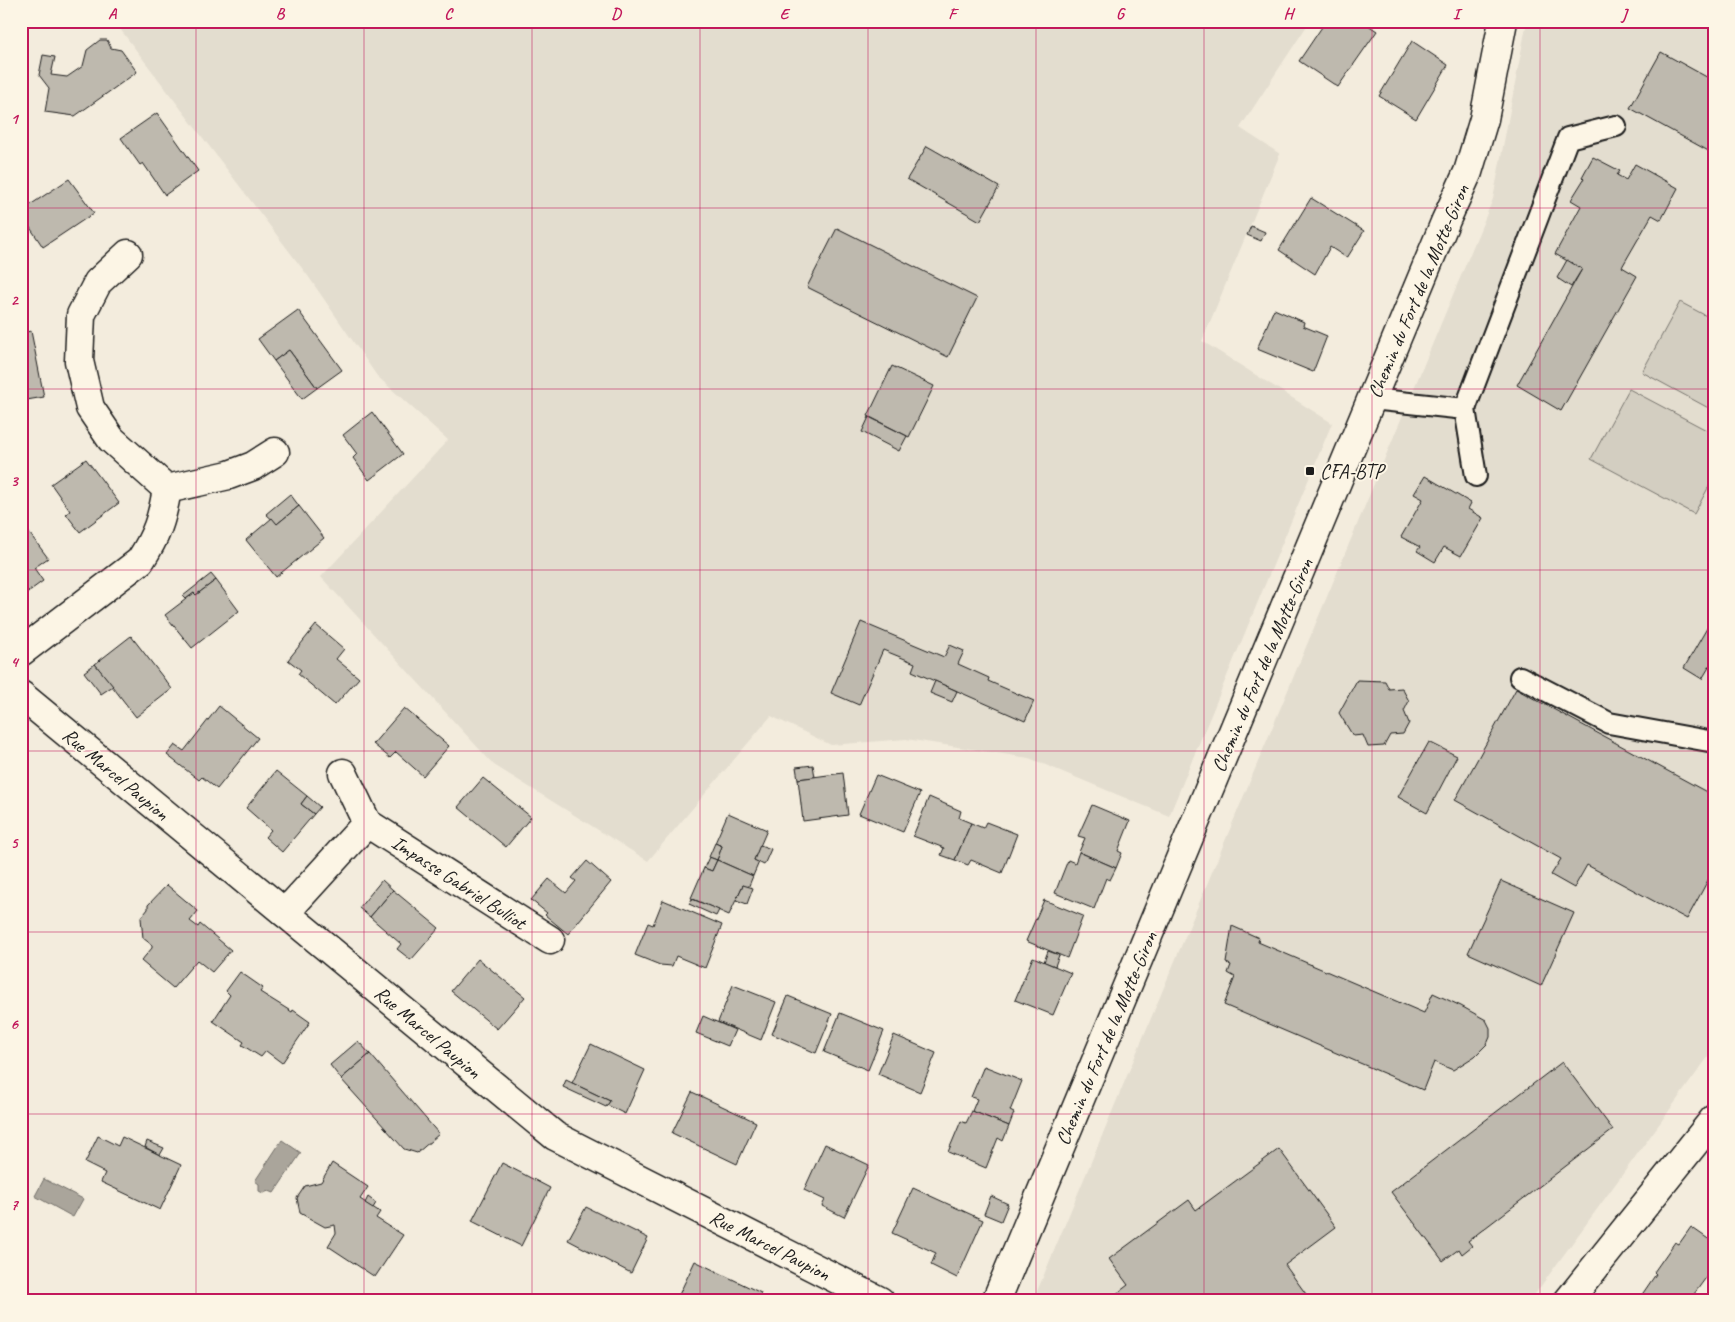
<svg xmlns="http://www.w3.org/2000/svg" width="1735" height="1322" viewBox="0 0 1735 1322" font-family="Caveat,sans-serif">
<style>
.built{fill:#e3ddcf}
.green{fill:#d3cec1;stroke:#78756e}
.water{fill:#aaa59b;stroke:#716e68}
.building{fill:#beb9ae;stroke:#1c1c1c}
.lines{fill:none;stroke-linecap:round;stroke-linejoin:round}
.lane-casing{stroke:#1c1c1c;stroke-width:24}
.street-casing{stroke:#1c1c1c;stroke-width:31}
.lane{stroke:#fcf5e5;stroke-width:20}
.street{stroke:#fcf5e5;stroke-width:28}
.grid{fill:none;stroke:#c2185b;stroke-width:1;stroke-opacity:0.55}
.poi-dot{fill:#1c1c1c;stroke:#fcf5e5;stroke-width:2}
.labels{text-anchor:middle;stroke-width:4;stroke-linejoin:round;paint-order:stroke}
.street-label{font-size:20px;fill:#1c1c1c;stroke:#fcf5e5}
.poi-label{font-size:20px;fill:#1c1c1c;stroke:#fcf5e5;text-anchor:start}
.neatline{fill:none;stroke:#c2185b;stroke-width:2}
.grid-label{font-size:16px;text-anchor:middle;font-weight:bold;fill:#c2185b}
</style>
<rect width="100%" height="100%" fill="#f3ecdd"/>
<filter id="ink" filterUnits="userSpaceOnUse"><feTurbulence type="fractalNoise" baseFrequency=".02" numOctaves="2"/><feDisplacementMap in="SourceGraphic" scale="10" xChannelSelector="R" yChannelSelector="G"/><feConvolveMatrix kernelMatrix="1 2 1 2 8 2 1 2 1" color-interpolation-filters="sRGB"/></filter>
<g filter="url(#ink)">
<!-- built -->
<g class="built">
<polygon points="114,21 1310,21 1240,128 1280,154 1202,341 1332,423 1169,816 1029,758 906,739 831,745 771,716 648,861 494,765 321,577 448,440 377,376 308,276"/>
<polygon points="1527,21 1714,21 1714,1049 1530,1301 1033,1301 1493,199"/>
</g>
<!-- green -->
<g class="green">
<polygon points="1680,302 1714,320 1714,411 1642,372"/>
<polygon points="1629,389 1714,434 1714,477 1694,514 1591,459"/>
</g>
<!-- water -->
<g class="water">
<polygon points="282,1140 301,1153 274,1193 269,1191 263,1193 259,1191 259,1184 255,1181"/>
<polygon points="44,1179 83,1199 73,1217 35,1196"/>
</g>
<!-- building -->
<g class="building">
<polygon points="1326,21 1362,21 1377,31 1338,87 1299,61"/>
<polygon points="100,40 107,40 111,48 121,50 137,72 75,116 45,112 49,88 39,75 43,55 55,57 51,75 67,77 83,66 87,50"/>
<polygon points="1412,41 1448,65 1416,119 1379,96"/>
<polygon points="1661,52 1714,81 1714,154 1630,108"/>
<polygon points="157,113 198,171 165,195 143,163 140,165 121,138"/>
<polygon points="927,146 999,187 980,221 907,179"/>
<polygon points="1593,157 1620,171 1617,175 1626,180 1635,164 1678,188 1661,220 1652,215 1622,267 1637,276 1561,411 1517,385 1582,269 1555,254 1581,206 1571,200 1584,179 1582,177"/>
<polygon points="69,179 94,213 43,247 21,214 21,211"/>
<polygon points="1311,198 1364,231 1347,258 1330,247 1315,274 1279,250"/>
<polygon points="1251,226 1265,232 1261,241 1247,235"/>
<polygon points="837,228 977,298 948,357 807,287"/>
<polygon points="1567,260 1582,269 1571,287 1557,278"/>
<polygon points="1274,309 1304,322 1303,326 1327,336 1313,372 1257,349"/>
<polygon points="298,310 342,370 317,388 289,350 274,361 258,339"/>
<polygon points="31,331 44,397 21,401 21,333"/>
<polygon points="289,350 317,388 302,399 274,361"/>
<polygon points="892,366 934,386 909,437 868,416"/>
<polygon points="372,412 403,454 369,480 353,458 357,454 343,435"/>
<polygon points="869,417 907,436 899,451 862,432"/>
<polygon points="86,459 119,503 80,532 66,514 70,511 51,484"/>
<polygon points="1425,476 1471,503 1468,509 1483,518 1461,556 1444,547 1435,562 1417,551 1420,547 1401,537 1423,499 1414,494"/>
<polygon points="290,494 299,506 277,524 266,514"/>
<polygon points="299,506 324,538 276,577 246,540 272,518 277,524"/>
<polygon points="21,522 48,558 34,568 43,581 21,597"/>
<polygon points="211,574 216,580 196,595 194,593 186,599 183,596"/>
<polygon points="216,580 239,611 192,648 165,615 194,593 196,595"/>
<polygon points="1714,616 1714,659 1702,679 1684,668"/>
<polygon points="861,622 944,657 950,645 964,651 958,664 989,678 988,681 1034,701 1025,721 912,671 915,663 883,650 859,705 831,693"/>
<polygon points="316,625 344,649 336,659 359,678 335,705 298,674 301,670 288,660"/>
<polygon points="131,636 172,689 136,717 95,664"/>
<polygon points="95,664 113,686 101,694 84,672"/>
<polygon points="1357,680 1385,681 1389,689 1402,688 1409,701 1404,711 1409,723 1403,734 1390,735 1384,746 1368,747 1363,735 1353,736 1339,713"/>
<polygon points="935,681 957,691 952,702 930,693"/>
<polygon points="1516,689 1714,796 1714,869 1687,919 1587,865 1574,888 1551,875 1561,859 1455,800"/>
<polygon points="219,706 258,738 217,789 202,777 199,780 167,755 175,745 184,751"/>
<polygon points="404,708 449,746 423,776 396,752 390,758 373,744"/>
<polygon points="1429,742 1457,756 1427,813 1398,797"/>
<polygon points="813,765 815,777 798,779 796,767"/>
<polygon points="276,771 307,796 301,804 314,814 282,852 265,837 271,830 246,808"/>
<polygon points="843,773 848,815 803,821 798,779"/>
<polygon points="876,775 920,793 903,832 859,814"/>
<polygon points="483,778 531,817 506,847 458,807"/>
<polygon points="307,796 320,807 314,814 301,804"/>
<polygon points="929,797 961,811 959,818 971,823 955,860 941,855 944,848 913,836"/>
<polygon points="1092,805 1130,821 1118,851 1122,853 1116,868 1079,852 1085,838 1078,836"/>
<polygon points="728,813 767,830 754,860 759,862 753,876 717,860 722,846 715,843"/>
<polygon points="986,822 1017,834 1002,873 971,860 968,865 955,860 971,823 983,828"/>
<polygon points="715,843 722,846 717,860 709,857"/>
<polygon points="760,845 771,849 764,865 754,860"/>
<polygon points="1079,852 1116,868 1110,880 1106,878 1094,909 1055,893 1068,860 1075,863"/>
<polygon points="709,857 717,860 712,871 704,868"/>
<polygon points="717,860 753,876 748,888 743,885 729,915 691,898 704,868 712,871"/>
<polygon points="587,861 611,882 568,934 545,915 547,913 531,900 549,879 566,893 576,881 572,878"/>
<polygon points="382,880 393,890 370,917 359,908"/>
<polygon points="1501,881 1574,913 1541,986 1468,953"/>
<polygon points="167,885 198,911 190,921 198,927 200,924 231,950 212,972 197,960 173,988 141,961 152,948 152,945 143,938 141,918 148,909 148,905"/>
<polygon points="743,885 753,888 747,904 736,900"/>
<polygon points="393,890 439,928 411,960 397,949 401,944 370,917"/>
<polygon points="692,899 719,910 716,916 689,904"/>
<polygon points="663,900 722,925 705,968 676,956 672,966 660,965 635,955 648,923 653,925"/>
<polygon points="1044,900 1083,916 1067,958 1026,941"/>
<polygon points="1232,926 1259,938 1258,942 1424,1013 1433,993 1461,1006 1486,1020 1490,1028 1490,1037 1487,1044 1475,1056 1453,1070 1434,1062 1423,1090 1224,1005 1235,977 1228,973 1231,965 1226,963"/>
<polygon points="1048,951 1059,955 1055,966 1044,962"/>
<polygon points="1033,957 1071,973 1053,1015 1015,1000"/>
<polygon points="478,959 525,997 497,1029 451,991"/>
<polygon points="240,972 263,988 260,992 292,1012 293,1010 310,1022 282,1063 266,1051 261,1057 242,1045 244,1042 213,1021 230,995 226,991"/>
<polygon points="733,985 776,1002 761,1040 718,1022"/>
<polygon points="788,996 832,1014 816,1053 772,1034"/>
<polygon points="840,1013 884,1031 868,1070 824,1052"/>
<polygon points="703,1016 735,1030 728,1046 696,1033"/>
<polygon points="894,1035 936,1053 920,1092 878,1074"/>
<polygon points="358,1041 370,1054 341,1079 330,1065"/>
<polygon points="591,1044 645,1070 625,1114 607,1105 610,1101 572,1083"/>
<polygon points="370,1054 439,1134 417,1153 404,1149 341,1079"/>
<polygon points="1562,1062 1613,1130 1468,1241 1472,1246 1462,1254 1459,1249 1443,1261 1391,1192"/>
<polygon points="984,1066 1022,1081 1010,1111 1014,1113 1009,1126 972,1111 977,1099 971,1097"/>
<polygon points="566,1080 610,1101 606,1107 563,1087"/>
<polygon points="692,1092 756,1122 737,1164 672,1133"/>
<polygon points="972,1111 1009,1126 1003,1141 998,1138 986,1168 948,1152 961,1121 966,1123"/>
<polygon points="98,1136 118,1146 122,1137 181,1165 160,1210 101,1182 105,1173 85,1163"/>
<polygon points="147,1141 164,1148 160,1155 145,1147"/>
<polygon points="825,1144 869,1165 844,1217 822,1206 825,1200 804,1190"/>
<polygon points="1279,1149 1336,1227 1285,1265 1311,1301 1107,1301 1128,1285 1109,1259 1189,1200 1196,1210"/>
<polygon points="332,1163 368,1187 360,1199 380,1212 376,1218 403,1235 375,1277 328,1246 336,1233 335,1225 325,1227 300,1213 297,1198 305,1186 321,1182"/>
<polygon points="502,1163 550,1188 521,1246 472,1221"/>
<polygon points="913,1188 983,1220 957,1278 931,1265 936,1253 892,1233"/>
<polygon points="991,1196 1008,1204 1001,1221 984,1214"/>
<polygon points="368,1197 376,1203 373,1208 365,1203"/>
<polygon points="586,1207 648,1238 631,1273 568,1240"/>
<polygon points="1691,1227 1714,1243 1714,1260 1710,1266 1713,1268 1689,1301 1647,1301 1641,1296 1656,1274 1654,1272 1675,1242 1679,1244"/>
<polygon points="695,1261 761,1293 757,1301 681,1301 677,1299"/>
</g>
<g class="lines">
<defs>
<g id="lane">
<polyline points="1372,399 1465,409 1568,138 1616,126"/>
<polyline points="1465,409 1476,476"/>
<polyline points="1520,677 1609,723 1714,742"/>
</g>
<g id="street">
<polyline points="128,254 98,282 81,315 79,361 90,408 111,439 167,489"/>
<polyline points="167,489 229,475 253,466 275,452"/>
<path d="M21,652l119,-91c17,-26 22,-42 27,-72"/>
<polyline points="21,695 555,1136 880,1301"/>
<polyline points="343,773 367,823"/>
<polyline points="285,913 367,823 550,940"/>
<polyline points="996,1301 1446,220 1468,172 1484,119 1503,21"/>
<polyline points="1568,1301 1714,1119"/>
</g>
</defs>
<!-- lane casing -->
<use href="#lane" class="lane-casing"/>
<!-- street casing -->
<use href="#street" class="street-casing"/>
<!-- lane -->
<use href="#lane" class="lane"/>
<!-- street -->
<use href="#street" class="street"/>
</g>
</g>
<!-- grid -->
<path class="grid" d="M196,21v1280M364,21v1280M532,21v1280M700,21v1280M868,21v1280M1036,21v1280M1204,21v1280M1372,21v1280M1540,21v1280M21,208h1693M21,389h1693M21,570h1693M21,751h1693M21,932h1693M21,1114h1693"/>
<!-- markers -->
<rect class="poi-dot" x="1305" y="466" width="10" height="10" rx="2.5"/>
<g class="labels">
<!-- street labels -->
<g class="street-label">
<text transform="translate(1418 291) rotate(-67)" y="7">Chemin du Fort de la Motte-Giron</text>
<text transform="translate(1262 665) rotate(-67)" y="7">Chemin du Fort de la Motte-Giron</text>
<text transform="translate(116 774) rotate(40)" y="7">Rue Marcel Paupion</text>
<text transform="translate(459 882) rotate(33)" y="7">Impasse Gabriel Bulliot</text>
<text transform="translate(428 1032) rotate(40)" y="7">Rue Marcel Paupion</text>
<text transform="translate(1106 1038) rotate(-67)" y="7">Chemin du Fort de la Motte-Giron</text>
<text transform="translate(770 1245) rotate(27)" y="7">Rue Marcel Paupion</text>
</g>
<!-- poi labels -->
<g class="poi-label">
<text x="1320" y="478">CFA-BTP</text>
</g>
</g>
<!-- margin -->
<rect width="1735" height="1322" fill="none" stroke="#fcf5e5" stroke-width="55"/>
<rect x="28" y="28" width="1680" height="1266" class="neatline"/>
<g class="grid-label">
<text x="112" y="19">A</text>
<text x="280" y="19">B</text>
<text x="448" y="19">C</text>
<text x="616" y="19">D</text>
<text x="784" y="19">E</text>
<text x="952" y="19">F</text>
<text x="1120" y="19">G</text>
<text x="1288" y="19">H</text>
<text x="1456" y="19">I</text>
<text x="1624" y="19">J</text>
<text x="14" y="124">1</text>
<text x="14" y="305">2</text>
<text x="14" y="486">3</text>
<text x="14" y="667">4</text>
<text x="14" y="848">5</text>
<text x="14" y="1029">6</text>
<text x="14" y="1210">7</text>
</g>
</svg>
